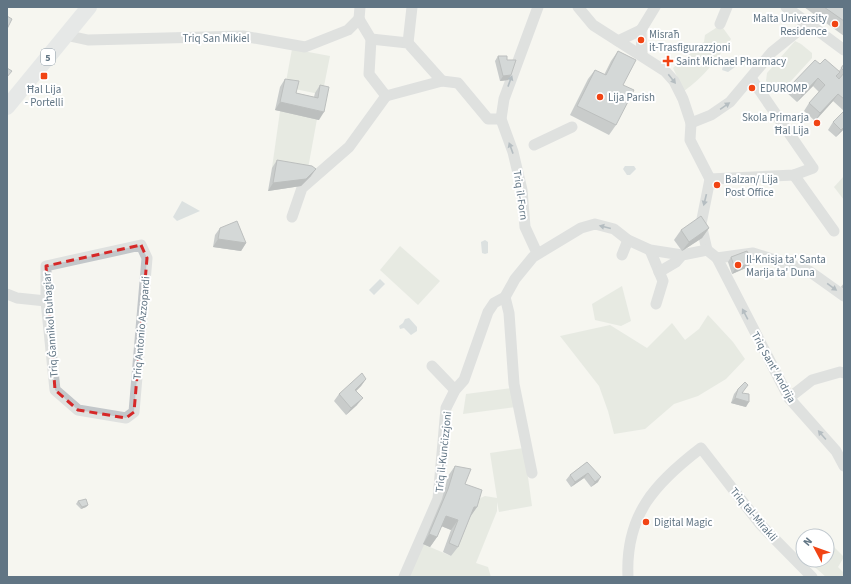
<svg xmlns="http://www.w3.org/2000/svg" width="851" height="584" viewBox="0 0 851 584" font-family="'Source Sans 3',sans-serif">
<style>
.green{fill:#d5dcd1}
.water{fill:#bcc8cd}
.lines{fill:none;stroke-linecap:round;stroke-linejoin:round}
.minor{stroke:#c3c7ca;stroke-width:11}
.highway{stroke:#d2d8dc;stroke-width:16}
.wall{fill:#929a9e}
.shaded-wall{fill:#777d81}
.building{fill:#aab3b8;stroke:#777d81}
.oneway{fill:#667988}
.marked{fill:none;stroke:#d62828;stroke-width:3;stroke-dasharray:8 5;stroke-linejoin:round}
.poi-dot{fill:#f14414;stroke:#fff;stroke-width:1.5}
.labels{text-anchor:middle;stroke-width:4;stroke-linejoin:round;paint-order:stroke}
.shield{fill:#fff;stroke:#909ea9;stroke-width:1}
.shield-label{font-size:10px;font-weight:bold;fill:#617584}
.poi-label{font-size:11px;fill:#617584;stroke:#fff;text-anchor:start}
.street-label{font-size:11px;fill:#617584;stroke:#fff}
</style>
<rect width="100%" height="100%" fill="#f5f5f0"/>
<!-- green -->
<g class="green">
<path d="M719,26l4,2 8,11c-14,20 -27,38 -47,52l-11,-23 31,-26 1,-7z"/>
<polygon points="795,41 801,44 812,53 812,58 780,93 766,81 767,73"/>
<polygon points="292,49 330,56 323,91 324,95 285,87"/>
<polygon points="280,111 317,119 307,174 272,168"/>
<polygon points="844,176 844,200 834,187"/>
<polygon points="400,246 440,281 418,305 380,270"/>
<polygon points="622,286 631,321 621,326 595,320 592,304"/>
<polygon points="708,315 733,342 745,359 726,379 698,396 674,404 645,429 614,434 608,411 599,386 560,336 610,325 647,348 672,323 685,340 699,329"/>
<polygon points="511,388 516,407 463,414 466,394"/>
<polygon points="524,448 532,506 499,512 497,502 497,511 476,563 488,567 491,577 409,577 423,544 451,556 476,500 485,496 497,498 490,453"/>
<polygon points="827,540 844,557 838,567 844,573 844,577 826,577 809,562 812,560 827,560"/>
</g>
<!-- water -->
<g class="water">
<polygon points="726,58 735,67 728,72 722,70 723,66 720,62"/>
<polygon points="625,166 634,166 636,169 630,175 627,175 623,169"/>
<polygon points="182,201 200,211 177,221 173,217"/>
<polygon points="485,240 488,242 488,253 485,254 482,253 481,242"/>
<polygon points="380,279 385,284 374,295 369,290"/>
<polygon points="409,318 417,327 417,331 411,335 404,328 400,329 399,326 403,323 405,319"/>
</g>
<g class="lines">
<!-- minor -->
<g class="minor">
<polyline points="578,7 593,25 665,71 674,81 683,99 691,123 690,140 710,179 701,224 707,250"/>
<polyline points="786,7 844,50"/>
<polyline points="359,19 371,39 369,74 386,96 442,81 458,83 488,119 501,119"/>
<polyline points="359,19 360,7"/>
<polyline points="720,24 727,7"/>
<polyline points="641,30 655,7"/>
<polyline points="641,30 642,55"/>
<polyline points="65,35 88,40 243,36 305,47 348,30 359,19"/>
<polyline points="371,39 408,43 442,81"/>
<polyline points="618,41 641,30"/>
<polyline points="408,43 412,7"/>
<polyline points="691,123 711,115 730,102 772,52 808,23"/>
<polyline points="534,145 572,127"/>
<polyline points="794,175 834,231"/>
<polyline points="710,179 794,175 813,168 751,78"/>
<polyline points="292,217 302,188 349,147 386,96"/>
<polygon points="141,245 147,258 134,412 126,418 78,410 55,390 46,301 46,266"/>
<polyline points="650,250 663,281 656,304"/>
<polyline points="707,250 717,258 789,398 836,451 844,466"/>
<polyline points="537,253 525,227 522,190 513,152 501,119 504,99 538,7"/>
<polyline points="622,255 628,240"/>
<polyline points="717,258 753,253 809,271 844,296"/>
<polyline points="659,272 676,262 682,255"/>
<polyline points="7,294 17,298 46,301"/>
<polyline points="505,297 509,313 514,384 532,473"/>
<polyline points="432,366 455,390"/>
<polyline points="789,398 812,380 840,372 844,373"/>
<polyline points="404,577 438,499 446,408 455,390 464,380 488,312 494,303 505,297 515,279 533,257 581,228 595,224 614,229 628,240 650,250 682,255 707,250"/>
<path d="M628,577c-3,-62 27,-94 73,-129l59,76 52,53"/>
</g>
<!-- highway -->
<polyline class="highway" points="7,107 89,7"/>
</g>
<!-- wall -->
<g class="wall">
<polygon points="804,7 844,7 844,36"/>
<polygon points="618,51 623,85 616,125 609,135 570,115 588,79 595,70 604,75 611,61"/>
<polygon points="498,56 507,60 511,75 508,80 500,81 495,61"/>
<polygon points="820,64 839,71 844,64 844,129 836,137 828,130 833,122 844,111 833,101 815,121 804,111 809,103 819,92 813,86 797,102 786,92 791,85"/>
<polygon points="285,79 296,93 314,97 315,93 320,85 319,120 275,110 280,87"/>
<polygon points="277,160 311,176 301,186 268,191 272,168"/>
<polygon points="220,228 246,243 241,251 213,247 215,235"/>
<polygon points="709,228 702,238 682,251 674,240 681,230"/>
<polygon points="731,257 748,267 732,274 728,262"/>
<polygon points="844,283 844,289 841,287"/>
<polygon points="366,379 361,386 356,391 357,405 346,415 334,401 339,394"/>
<polygon points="738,389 743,393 746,407 731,403 734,394"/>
<polygon points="587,462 598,482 591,487 584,478 571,487 566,480 570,475"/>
<polygon points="455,466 465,484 477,507 470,517 458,547 451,556 443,552 451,530 441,526 437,537 430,547 423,544 442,499 448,476"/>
<polygon points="78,501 88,505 86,507 81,509 76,504"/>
</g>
<!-- shaded-wall -->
<g class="shaded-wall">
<polygon points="511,75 508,80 500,81 503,76"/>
<polygon points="818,78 813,86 797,102 802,95"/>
<polygon points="838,94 833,101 815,121 820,113"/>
<polygon points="280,102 324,112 319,120 275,110"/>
<polygon points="844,127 844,129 836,137 841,130"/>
<polygon points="316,169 311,176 301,186 268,191 273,183"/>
<polygon points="709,228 702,238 682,251 689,242"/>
<polygon points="218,239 246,243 241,251 213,247"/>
<polygon points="752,262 748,267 732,274 735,269"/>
<polygon points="366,379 361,386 350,397 355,390"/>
<polygon points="363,398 357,405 346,415 351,408"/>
<polygon points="735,398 749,402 746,407 731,403"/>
<polygon points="588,473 584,478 571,487 575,482"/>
<polygon points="601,477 598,482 591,487 595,482"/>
<polygon points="88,505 86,507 81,509 82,507"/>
<polygon points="474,507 477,507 470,517 467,517"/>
<polygon points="446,516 458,520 451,530 439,525"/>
<polygon points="429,534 437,537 430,547 423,544"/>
</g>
<!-- building -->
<g class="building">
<polygon points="824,7 844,7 844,21"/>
<polygon points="7,16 12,19 7,29"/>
<polygon points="618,51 636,60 623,85 634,90 616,125 577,106 595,70 606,75"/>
<polygon points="498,56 507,56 507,60 516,60 511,75 503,76"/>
<polygon points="825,59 840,72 836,76 839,79 844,73 844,99 838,94 820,113 809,103 825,85 818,78 802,95 791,85 815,60 820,64"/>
<polygon points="844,64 844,71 841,68"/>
<polygon points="7,68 12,71 7,77"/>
<polygon points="285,79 299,81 296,93 318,98 320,85 329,87 324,112 280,102"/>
<polygon points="844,111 844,127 841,130 833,122"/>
<polygon points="277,160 312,166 316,169 306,179 273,183"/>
<polygon points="701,216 709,228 689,242 681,230"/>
<polygon points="237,221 246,243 218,239 220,228"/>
<polygon points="747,251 752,262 735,269 731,257"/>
<polygon points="362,373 366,379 355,390 363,398 351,408 339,394"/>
<polygon points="745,382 748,385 742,393 749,394 749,402 735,398 738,389"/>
<polygon points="587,462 601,477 595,482 588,473 575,482 570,475"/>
<polygon points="455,466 471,469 465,484 482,490 477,507 474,507 458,547 449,543 458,520 446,516 437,537 429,534 448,489"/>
<polygon points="86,499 88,505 82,507 78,501"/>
</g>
<!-- one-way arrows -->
<defs><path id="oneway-solid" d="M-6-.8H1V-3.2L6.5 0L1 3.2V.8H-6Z"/></defs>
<g class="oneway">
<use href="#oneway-solid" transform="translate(672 79) rotate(52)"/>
<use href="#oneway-solid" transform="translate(510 81) rotate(-70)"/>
<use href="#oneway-solid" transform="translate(725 106) rotate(-35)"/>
<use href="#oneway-solid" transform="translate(511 148) rotate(-110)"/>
<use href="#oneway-solid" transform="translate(705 200) rotate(104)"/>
<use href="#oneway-solid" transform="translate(605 227) rotate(-166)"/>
<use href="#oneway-solid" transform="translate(832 287) rotate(36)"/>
<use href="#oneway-solid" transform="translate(745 314) rotate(-118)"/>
<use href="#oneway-solid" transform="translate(822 435) rotate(-131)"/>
</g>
<!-- marked area -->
<path d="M0 0H851V584H0ZM141,245l6,13 -13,154 -8,6 -48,-8 -23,-20 -9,-124z" fill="#f5f5f0" fill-opacity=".55" fill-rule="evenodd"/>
<path class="marked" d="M141,245l6,13 -13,154 -8,6 -48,-8 -23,-20 -9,-124z"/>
<!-- markers -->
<g class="poi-dot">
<circle cx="835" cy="24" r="4"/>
<circle cx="641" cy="40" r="4"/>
<path d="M666 55h4v4h4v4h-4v4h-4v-4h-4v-4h4z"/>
<rect x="40" y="72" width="8" height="8" rx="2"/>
<circle cx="752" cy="88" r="4"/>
<circle cx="600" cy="97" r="4"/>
<circle cx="817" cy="123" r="4"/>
<circle cx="717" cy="185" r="4"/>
<circle cx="738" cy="265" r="4"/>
<circle cx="646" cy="522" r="4"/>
</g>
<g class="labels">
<!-- shield labels -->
<rect class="shield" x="41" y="49" width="14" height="16" rx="3"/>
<g class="shield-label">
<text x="48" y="61">5</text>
</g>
<!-- poi labels -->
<g class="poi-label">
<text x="827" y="22" text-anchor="end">Malta University<tspan x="827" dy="13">Residence</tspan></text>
<text x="649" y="38">Misraħ<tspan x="649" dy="13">it-Trasfigurazzjoni</tspan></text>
<text x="676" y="65">Saint Michael Pharmacy</text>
<text x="760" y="92">EDUROMP</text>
<text x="44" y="93" text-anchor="middle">Ħal Lija<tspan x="44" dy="13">- Portelli</tspan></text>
<text x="608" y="101">Lija Parish</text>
<text x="809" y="121" text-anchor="end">Skola Primarja<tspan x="809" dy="13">Ħal Lija</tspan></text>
<text x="725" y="183">Balzan/ Lija<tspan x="725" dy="13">Post Office</tspan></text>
<text x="746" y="263">Il-Knisja ta' Santa<tspan x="746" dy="13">Marija ta' Duna</tspan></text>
<text x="654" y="526">Digital Magic</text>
</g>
<!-- street labels -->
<g class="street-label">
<text x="216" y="42">Triq San Mikiel</text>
<text transform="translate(521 195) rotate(82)" y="4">Triq il-Forn</text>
<text transform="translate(50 325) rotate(-94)" y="4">Triq Ġannikol Buhagiar</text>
<text transform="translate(141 328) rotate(-85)" y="4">Triq Antonio Azzopardi</text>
<text transform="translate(774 367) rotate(61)" y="4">Triq Sant' Andrija</text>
<text transform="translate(443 452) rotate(-84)" y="4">Triq il-Kunċizzjoni</text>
<text transform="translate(754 514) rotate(50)" y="4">Triq tal-Mirakli</text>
</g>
</g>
<!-- border -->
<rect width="851" height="584" fill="none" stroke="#617584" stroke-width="16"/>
<!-- north arrow -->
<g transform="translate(815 548) rotate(311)"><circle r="19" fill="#ffffff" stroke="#c0c8ce"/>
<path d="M0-3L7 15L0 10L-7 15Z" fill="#f14414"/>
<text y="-6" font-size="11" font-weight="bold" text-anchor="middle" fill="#617584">N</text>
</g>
</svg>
